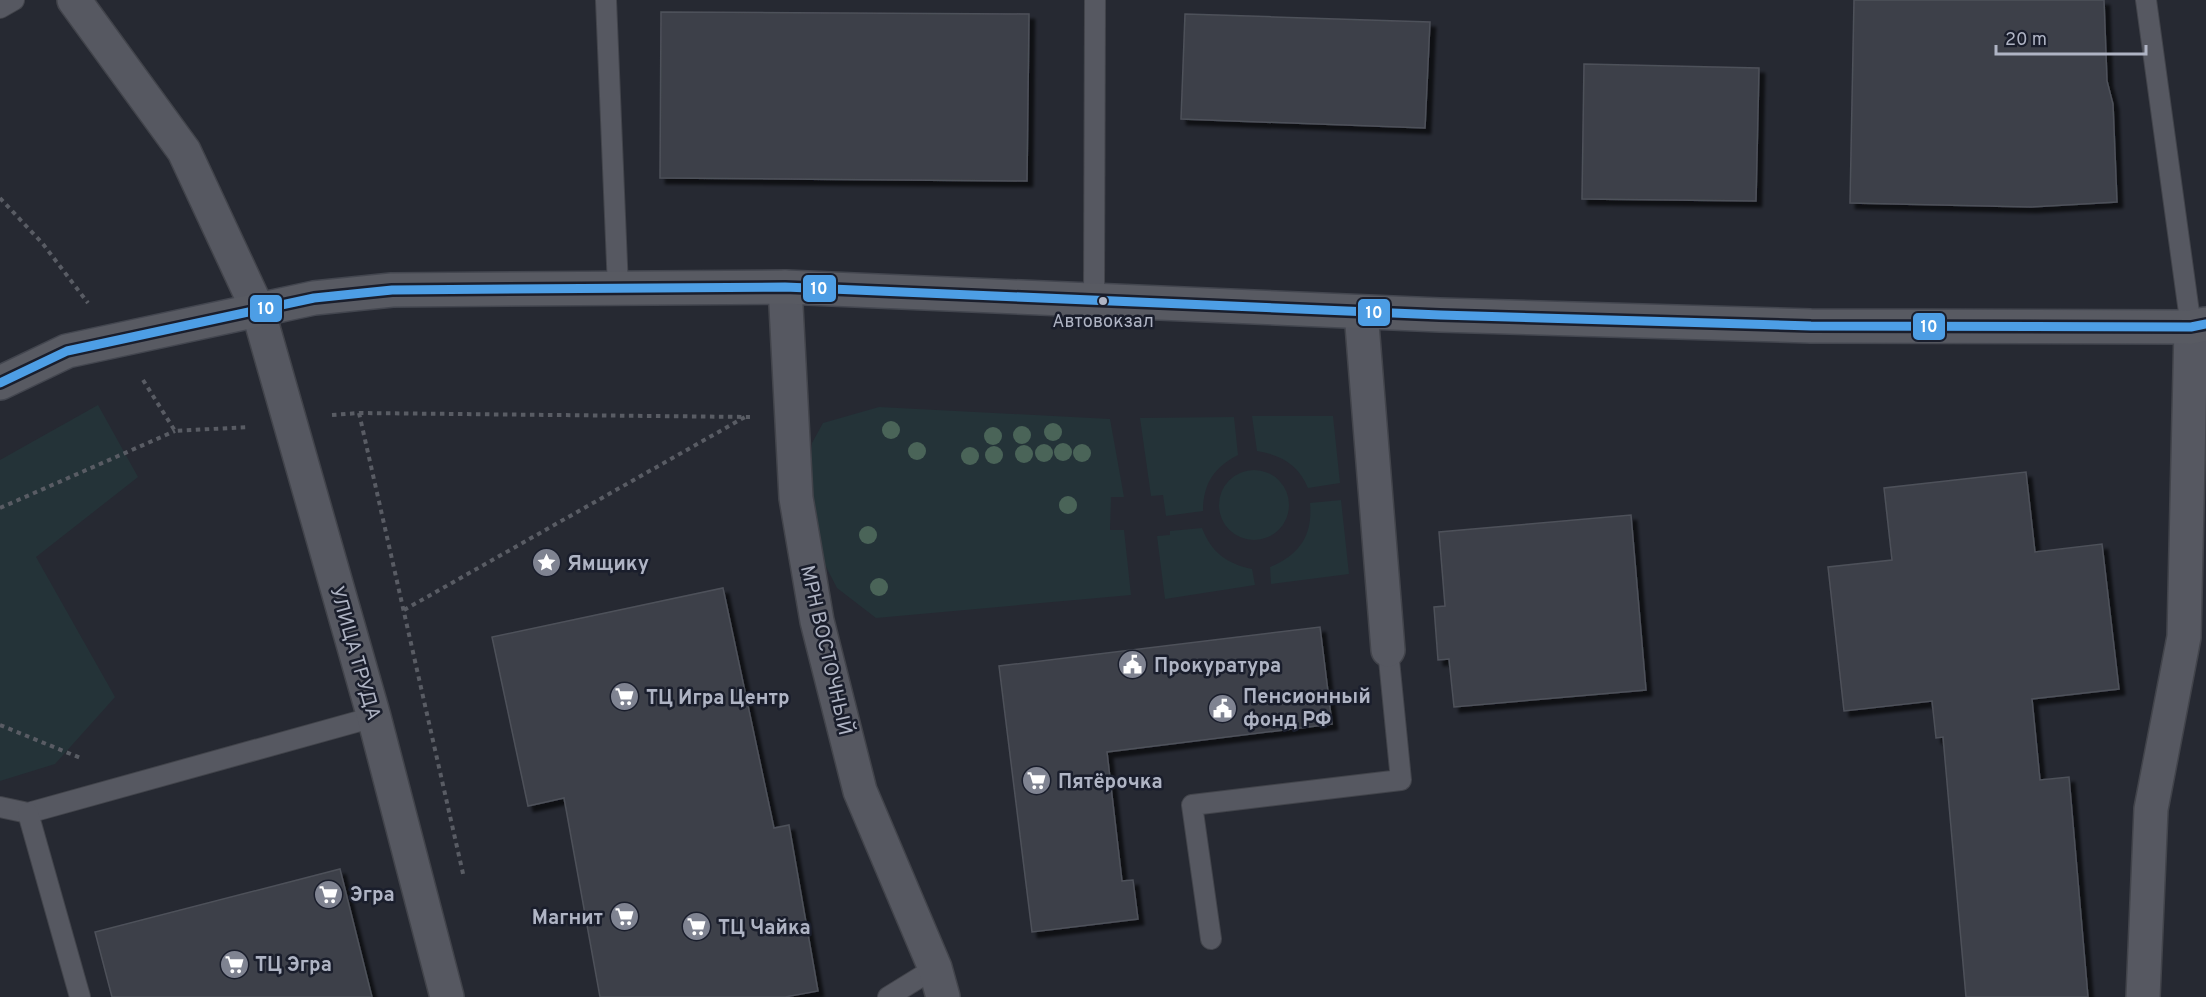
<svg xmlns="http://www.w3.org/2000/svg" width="2206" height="997" viewBox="0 0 2206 997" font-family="Overpass,sans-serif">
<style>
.green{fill:#243338}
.building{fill:#3d4048;stroke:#4e515a;stroke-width:1.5;filter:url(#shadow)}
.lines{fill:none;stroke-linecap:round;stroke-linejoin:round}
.lane-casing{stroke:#42444b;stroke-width:22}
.street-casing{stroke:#42444b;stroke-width:36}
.primary-casing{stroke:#43464f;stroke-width:36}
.path{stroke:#595c64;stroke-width:4;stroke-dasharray:4.5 4.5;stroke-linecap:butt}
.lane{stroke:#565861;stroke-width:20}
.street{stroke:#565861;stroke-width:33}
.primary{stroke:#585a62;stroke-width:33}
.bus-1-casing{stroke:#1a1e2c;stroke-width:14}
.bus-1{stroke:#4d9ee5;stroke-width:9}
.tree{fill:#4a6458}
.bus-dot{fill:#afb4c4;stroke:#1a1e2c;stroke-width:2}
.labels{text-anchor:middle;stroke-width:5;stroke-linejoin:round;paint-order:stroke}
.bus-label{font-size:18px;fill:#afb4c4;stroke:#1a1e2c}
.poi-label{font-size:20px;font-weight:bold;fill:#afb4c4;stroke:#1a1e2c;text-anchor:start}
.street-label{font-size:20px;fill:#afb4c4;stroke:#1a1e2c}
.line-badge{stroke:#1a1e2c;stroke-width:2}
.badge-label{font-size:16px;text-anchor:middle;font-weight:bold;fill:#fff}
</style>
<defs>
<filter id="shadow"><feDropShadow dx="5.5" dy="5.5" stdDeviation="1.5" flood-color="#0009"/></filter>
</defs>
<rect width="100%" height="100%" fill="#262932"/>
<!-- green -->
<g class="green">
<polygon points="98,405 138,477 36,557 115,697 55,764 0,781 0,460"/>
<polygon points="879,407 1110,419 1124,497 1111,497 1110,530 1124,530 1131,595 876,618 837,588 823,561 810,478 812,443 823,423"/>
<path d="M1252,416h81l7,67 -32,5c-10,-24 -27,-33 -51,-37z"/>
<path d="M1234,417l4,38c-24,12 -35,29 -35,56l-37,5 -3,-21 -12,1 -11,-78z"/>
<circle cx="1254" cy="505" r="35"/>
<path d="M1341,500l8,74 -78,10 -1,-17c29,-12 43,-31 40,-64z"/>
<path d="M1202,528c9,24 25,36 50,41l3,16 -90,14 -8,-63 13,-1v-4z"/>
</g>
<!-- building -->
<g class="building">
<polygon points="1854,0 2104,0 2107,81 2113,104 2117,202 2031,207 1850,203"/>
<polygon points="661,12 1029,14 1027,181 660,178"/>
<polygon points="1185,14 1430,22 1425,128 1181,119"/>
<polygon points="1584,64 1759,68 1756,201 1582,199"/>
<polygon points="2026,472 2035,552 2102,544 2119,689 2032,699 2040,780 2069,777 2088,997 1966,997 1943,737 1936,738 1932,701 1844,711 1828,567 1892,560 1884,488"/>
<polygon points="1631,515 1646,690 1454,707 1449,659 1438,660 1434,607 1445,606 1439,532"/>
<polygon points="723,588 774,828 789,825 818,991 785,997 600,997 564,798 528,806 492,637"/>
<polygon points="1320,627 1332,724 1107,752 1122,881 1133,880 1138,919 1032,932 999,666"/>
<polygon points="340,869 372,997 112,997 95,932"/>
</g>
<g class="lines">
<defs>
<g id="lane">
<polyline points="606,0 618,288"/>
<polyline points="2146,0 2191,327"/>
<polyline points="0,8 14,0"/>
<polyline points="1094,301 1095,0"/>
<polyline points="0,807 28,813 374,717"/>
<polyline points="28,813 80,997"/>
<polyline points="1211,939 1192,805 1401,780 1388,650"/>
<polyline points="888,997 935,968"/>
</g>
<g id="street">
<polyline points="74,0 184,151 258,310 374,717 447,997"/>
<polyline points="785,287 796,498 817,621 860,791 935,968 943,997"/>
<polyline points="1361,312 1388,650"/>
<polyline points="2143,997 2151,809 2184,637 2191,327"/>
</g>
<polyline id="primary" points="0,383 67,351 314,298 392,290 785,287 1440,315 1811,326 2191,327 2206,324"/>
</defs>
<!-- lane casing -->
<use href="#lane" class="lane-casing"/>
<!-- street casing -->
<use href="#street" class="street-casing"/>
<!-- primary casing -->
<use href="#primary" class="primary-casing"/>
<!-- path -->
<g class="path">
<polyline points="0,198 43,244 88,303"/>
<polyline points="143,380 175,431 248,427"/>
<polyline points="359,413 464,878"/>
<polyline points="332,415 359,413 750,417"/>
<polyline points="0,508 175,431"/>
<polyline points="404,610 745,417"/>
<polyline points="0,725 83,759"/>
</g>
<!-- lane -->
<use href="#lane" class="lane"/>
<!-- street -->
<use href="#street" class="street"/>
<!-- primary -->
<use href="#primary" class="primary"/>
<defs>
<polyline id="bus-1" points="0,383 67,351 314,298 392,290 785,287 1440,315 1811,326 2191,327 2206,324"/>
</defs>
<!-- bus-1 casing -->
<use href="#bus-1" class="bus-1-casing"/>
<!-- bus-1 -->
<use href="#bus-1" class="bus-1"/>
</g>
<!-- trees -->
<g class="tree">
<circle cx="891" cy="430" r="9"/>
<circle cx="1053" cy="432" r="9"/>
<circle cx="1022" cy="435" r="9"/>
<circle cx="993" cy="436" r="9"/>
<circle cx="917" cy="451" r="9"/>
<circle cx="1063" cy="452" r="9"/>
<circle cx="1044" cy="453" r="9"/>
<circle cx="1082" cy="453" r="9"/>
<circle cx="1024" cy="454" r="9"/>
<circle cx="994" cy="455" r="9"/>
<circle cx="970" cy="456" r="9"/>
<circle cx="1068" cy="505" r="9"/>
<circle cx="868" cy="535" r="9"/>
<circle cx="879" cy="587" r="9"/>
</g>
<!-- icons -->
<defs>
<symbol id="sight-disc" viewBox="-11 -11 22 22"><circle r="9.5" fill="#7f8391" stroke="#1a1e2c"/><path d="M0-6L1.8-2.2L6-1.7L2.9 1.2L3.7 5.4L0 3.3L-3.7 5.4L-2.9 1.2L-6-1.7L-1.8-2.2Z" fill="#fff"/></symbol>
<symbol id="civic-disc" viewBox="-11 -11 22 22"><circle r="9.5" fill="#7f8391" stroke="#1a1e2c"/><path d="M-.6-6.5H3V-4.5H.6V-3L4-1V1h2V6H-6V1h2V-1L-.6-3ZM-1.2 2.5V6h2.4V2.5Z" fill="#fff"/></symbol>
<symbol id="supermarket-disc" viewBox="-11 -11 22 22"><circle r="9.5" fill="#7f8391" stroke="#1a1e2c"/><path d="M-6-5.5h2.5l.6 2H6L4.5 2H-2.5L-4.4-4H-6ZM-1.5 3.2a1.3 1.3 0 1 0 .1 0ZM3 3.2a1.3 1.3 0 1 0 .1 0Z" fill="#fff"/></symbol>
</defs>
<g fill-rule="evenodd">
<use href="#sight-disc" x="530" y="546" width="33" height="33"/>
<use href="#civic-disc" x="1116" y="648" width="33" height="33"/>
<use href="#supermarket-disc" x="608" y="680" width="33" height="33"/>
<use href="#civic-disc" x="1206" y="692" width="33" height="33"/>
<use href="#supermarket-disc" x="1020" y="764" width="33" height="33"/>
<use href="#supermarket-disc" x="312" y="878" width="33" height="33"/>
<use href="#supermarket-disc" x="608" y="900" width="33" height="33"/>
<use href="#supermarket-disc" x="680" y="910" width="33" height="33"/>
<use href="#supermarket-disc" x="218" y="948" width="33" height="33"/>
</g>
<!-- markers -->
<circle class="bus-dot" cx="1103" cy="301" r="5"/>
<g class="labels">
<!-- bus labels -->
<g class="bus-label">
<text x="1103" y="327">Автовокзал</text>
</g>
<!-- poi labels -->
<g class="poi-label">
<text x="567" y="570">Ямщику</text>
<text x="1154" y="672">Прокуратура</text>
<text x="1243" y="703">Пенсионный<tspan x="1243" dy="23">фонд РФ</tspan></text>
<text x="646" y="704">ТЦ Игра Центр</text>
<text x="1058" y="788">Пятёрочка</text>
<text x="350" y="901">Эгра</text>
<text x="603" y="924" text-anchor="end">Магнит</text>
<text x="718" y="934">ТЦ Чайка</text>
<text x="255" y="971">ТЦ Эгра</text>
</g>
<!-- street labels -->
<g class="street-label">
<text transform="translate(827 650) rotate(77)" y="7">МРН ВОСТОЧНЫЙ</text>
<text transform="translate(356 653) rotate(74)" y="7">УЛИЦА ТРУДА</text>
</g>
</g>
<g class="line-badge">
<rect x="802" y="274" width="35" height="29" rx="6" fill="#4d9ee5"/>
<rect x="249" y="294" width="34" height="29" rx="6" fill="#4d9ee5"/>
<rect x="1357" y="298" width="34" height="29" rx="6" fill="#4d9ee5"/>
<rect x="1912" y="312" width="34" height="29" rx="6" fill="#4d9ee5"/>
</g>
<g class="badge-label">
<text x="819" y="294">10</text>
<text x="266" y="314">10</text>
<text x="1374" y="318">10</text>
<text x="1929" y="332">10</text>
</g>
<!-- scale -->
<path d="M1996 45v9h150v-9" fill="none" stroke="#afb4c4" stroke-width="3"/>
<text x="2005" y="45" font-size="18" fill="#afb4c4" stroke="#1a1e2c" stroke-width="4.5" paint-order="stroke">20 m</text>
</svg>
